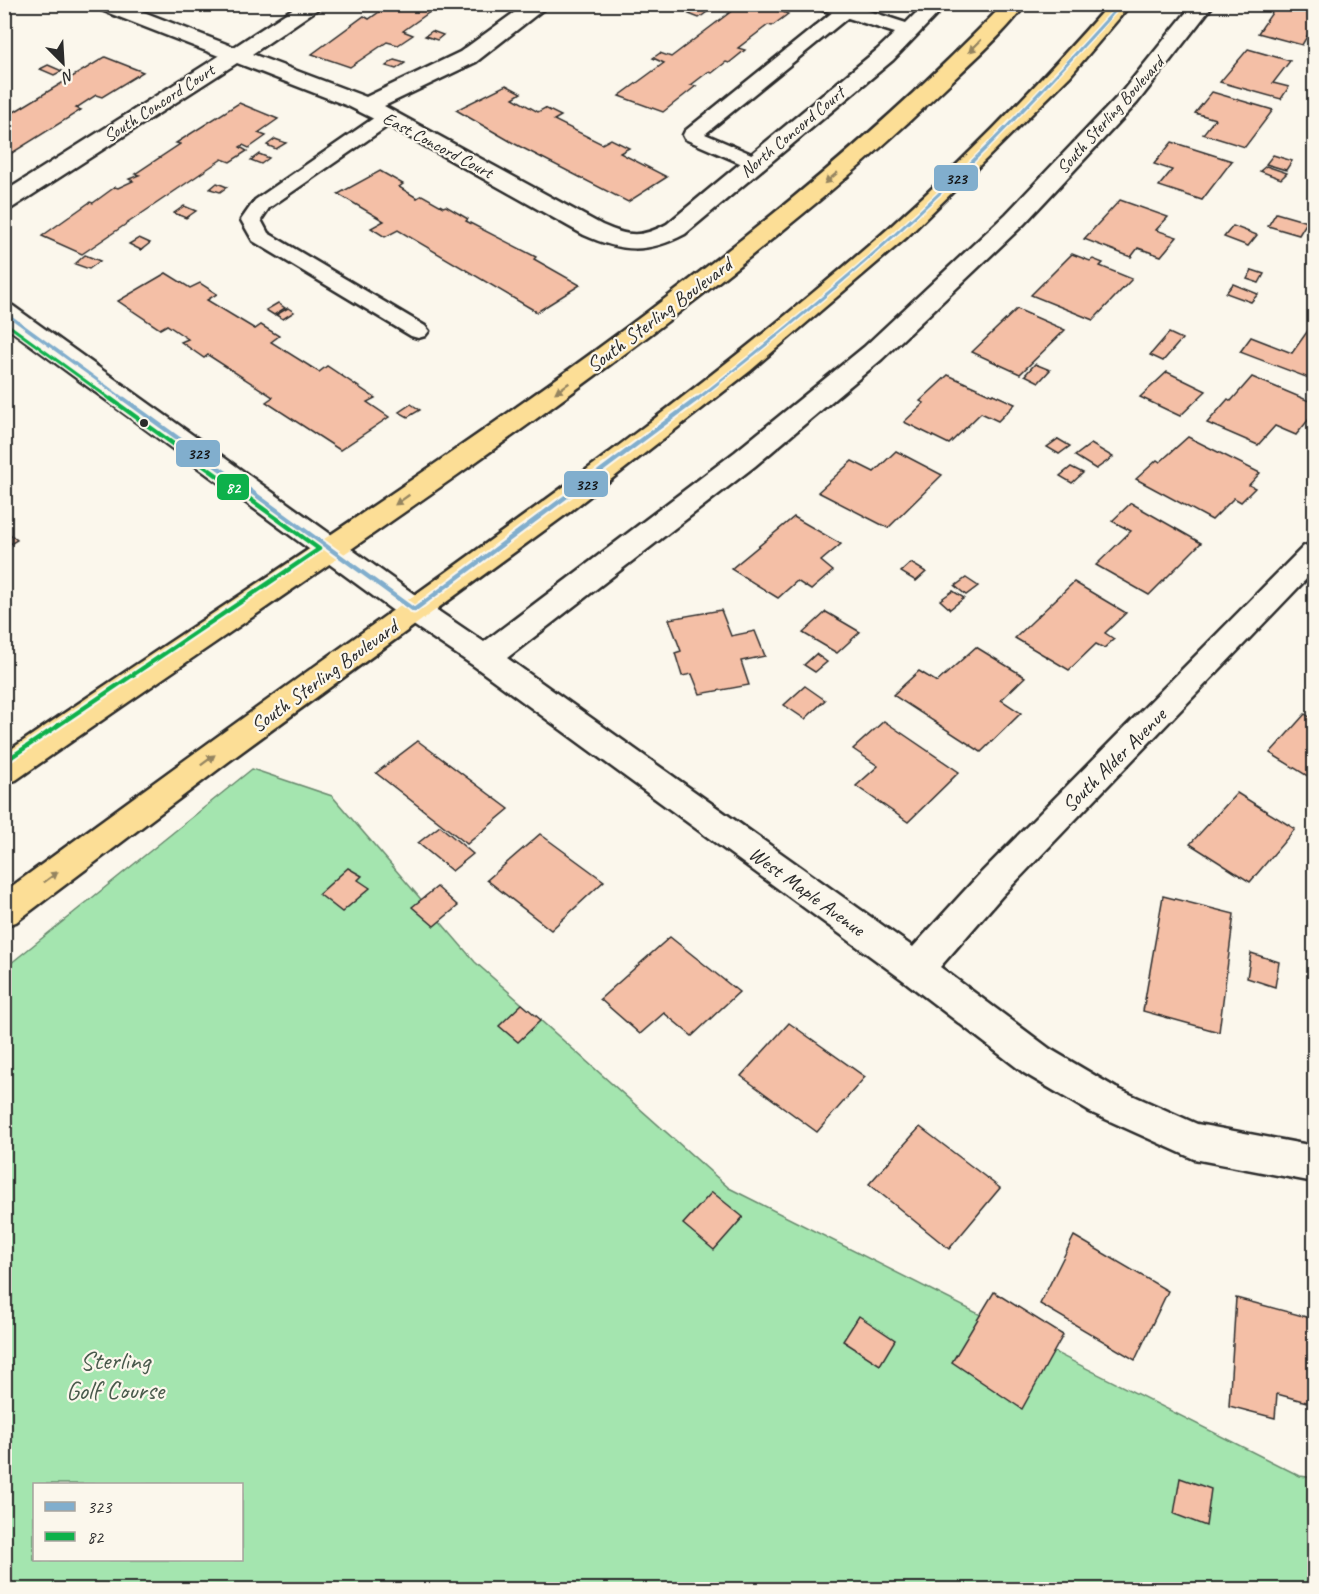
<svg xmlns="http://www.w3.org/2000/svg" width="1319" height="1594" viewBox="0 0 1319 1594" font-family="Caveat,sans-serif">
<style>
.green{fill:#a4e5af;stroke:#68886d;stroke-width:1.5;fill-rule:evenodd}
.building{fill:#f4bfa6;stroke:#2b2b2b;stroke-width:1.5}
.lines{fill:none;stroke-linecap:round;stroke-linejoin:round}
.lane-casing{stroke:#2b2b2b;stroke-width:5}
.street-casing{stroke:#2b2b2b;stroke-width:5}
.secondary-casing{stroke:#2b2b2b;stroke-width:5}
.primary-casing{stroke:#2b2b2b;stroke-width:5}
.lane{fill:#fbf7ec;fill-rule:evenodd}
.street{fill:#fbf7ec;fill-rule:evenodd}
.secondary{fill:#fbf7ec;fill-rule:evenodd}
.primary{fill:#fcde96;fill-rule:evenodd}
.bus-1-far1-casing{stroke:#fbf7ec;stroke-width:6}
.bus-1-casing{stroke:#fbf7ec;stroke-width:9}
.bus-2-far1-casing{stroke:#fbf7ec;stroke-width:6}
.bus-2-casing{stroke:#fbf7ec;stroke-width:9}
.bus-1-far1{stroke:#81aecd;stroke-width:3}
.bus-1{stroke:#81aecd;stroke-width:4.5}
.bus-2-far1{stroke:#0db14b;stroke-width:3}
.bus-2{stroke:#0db14b;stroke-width:4.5}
.oneway{fill:#948460}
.bus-dot{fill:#2b2b2b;stroke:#fbf7ec;stroke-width:2}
.labels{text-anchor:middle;stroke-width:4.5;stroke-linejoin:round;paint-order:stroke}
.far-street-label{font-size:18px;fill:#2b2b2b;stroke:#fbf7ec}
.street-label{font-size:21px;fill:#2b2b2b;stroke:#fbf7ec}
.near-park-label{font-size:26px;fill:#495a4c;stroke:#fbf7ec}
.line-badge{stroke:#fbf7ec;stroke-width:2}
.badge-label{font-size:16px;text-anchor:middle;font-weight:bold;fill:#fff}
.pale-badge-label{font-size:16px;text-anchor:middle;font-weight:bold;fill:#111}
</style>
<rect width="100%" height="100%" fill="#fbf7ec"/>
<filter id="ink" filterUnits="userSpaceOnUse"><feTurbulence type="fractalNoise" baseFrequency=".0167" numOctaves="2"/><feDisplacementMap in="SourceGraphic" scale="12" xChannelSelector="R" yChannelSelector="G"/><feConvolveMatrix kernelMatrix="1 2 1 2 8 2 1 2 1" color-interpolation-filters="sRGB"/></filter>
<g filter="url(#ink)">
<!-- green -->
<path class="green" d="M252,769l80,27 143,166 254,226 571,288 14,2v111l-1309,1v-622zM34,1484h208v76h-208z"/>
<!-- building -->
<g class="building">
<polygon points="385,4 441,4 403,31 413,35 398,45 387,42 350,67 312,54 364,16 369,19 386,7 382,6"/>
<polygon points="741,4 761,4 788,14 772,26 768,25 738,48 745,50 729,63 726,62 712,73 708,72 691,85 696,86 663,112 619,96 664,63 653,58 660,53 671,57"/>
<polygon points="1278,4 1314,12 1314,35 1309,33 1302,45 1258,33"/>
<polygon points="697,9 707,12 699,18 689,14"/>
<polygon points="432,31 443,35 437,40 425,36"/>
<polygon points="1248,49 1290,61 1273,83 1289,87 1281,99 1220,82"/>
<polygon points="105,57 143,72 102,97 96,95 76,108 81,110 4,158 4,118"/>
<polygon points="394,60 405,63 396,69 386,66"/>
<polygon points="48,65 62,71 54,75 40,69"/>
<polygon points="506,85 521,93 513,98 538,112 545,108 561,116 554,120 602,144 611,139 629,148 620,153 667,177 628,202 515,144 456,110"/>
<polygon points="1212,92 1273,110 1245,147 1203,134 1215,119 1195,113"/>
<polygon points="239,103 278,119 258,133 266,136 249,148 243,145 240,147 247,151 230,162 222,159 82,254 42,236 90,202 93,203 115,187 118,188 133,181 129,179 139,175 135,174 180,144 176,143"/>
<polygon points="275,139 286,143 276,149 267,145"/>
<polygon points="1172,142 1232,161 1202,200 1159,186 1172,170 1154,164"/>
<polygon points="259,154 269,158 261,164 251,160"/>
<polygon points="1273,155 1292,161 1286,170 1266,164"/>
<polygon points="1266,166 1287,173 1281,179 1260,171"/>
<polygon points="380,171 403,184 399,187 417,198 422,195 443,207 446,206 468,219 466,221 536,257 534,259 580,285 537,312 398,230 385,237 371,228 384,221 338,194"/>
<polygon points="217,183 227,187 220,192 210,189"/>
<polygon points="1120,200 1168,217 1156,230 1177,237 1161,256 1138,248 1131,257 1084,239"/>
<polygon points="184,206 196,211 186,218 174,213"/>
<polygon points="1276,213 1307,222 1299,235 1268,226"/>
<polygon points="1233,226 1257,235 1248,246 1224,237"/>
<polygon points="139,238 150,243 141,250 129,244"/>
<polygon points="1072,254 1090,261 1093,259 1103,263 1100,266 1132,279 1093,320 1031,295"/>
<polygon points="85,255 100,261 89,269 75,264"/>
<polygon points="1252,270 1264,274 1259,283 1247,279"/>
<polygon points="166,273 190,288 200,283 217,294 207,300 255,329 261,325 279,336 271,342 319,372 327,366 375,398 367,402 389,417 340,450 266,402 273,397 208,355 204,358 181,342 188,339 167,325 160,329 118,301"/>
<polygon points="1233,284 1258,294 1251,302 1226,293"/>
<polygon points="278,303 285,308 274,315 266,310"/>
<polygon points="288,308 294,312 283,319 276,315"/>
<polygon points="1017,309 1065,330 1020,374 972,352"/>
<polygon points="1314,322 1314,380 1240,352 1251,337 1292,353"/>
<polygon points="1169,333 1182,339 1163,361 1150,355"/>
<polygon points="1035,364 1050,370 1039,382 1025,375"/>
<polygon points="1167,372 1206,391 1180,416 1140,397"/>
<polygon points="948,375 992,395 993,394 1015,404 998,421 981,413 949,444 904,422 924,403 920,401"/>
<polygon points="1252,377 1314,403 1314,413 1296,435 1275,426 1258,445 1207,423 1228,399 1231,401"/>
<polygon points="411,404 420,410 408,417 399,412"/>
<polygon points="1188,437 1260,473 1249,485 1255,488 1241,502 1234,498 1212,520 1136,479 1157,460 1160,462"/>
<polygon points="1058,439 1070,446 1059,454 1047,447"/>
<polygon points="1091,444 1113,457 1096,469 1075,456"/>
<polygon points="896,451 942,475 888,528 818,492 852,461 874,472"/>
<polygon points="1071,467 1083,473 1072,483 1060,476"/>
<polygon points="1131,503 1201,543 1149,595 1096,565 1131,531 1112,521"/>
<polygon points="794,517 841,544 821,561 833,571 811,590 797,581 778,598 731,569"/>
<polygon points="4,529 17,540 4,548"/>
<polygon points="911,563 926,572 916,581 901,572"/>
<polygon points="966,578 978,586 966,595 955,586"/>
<polygon points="1074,582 1126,613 1105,633 1114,639 1104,648 1096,644 1069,670 1015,638"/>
<polygon points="953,591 964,598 950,609 940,600"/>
<polygon points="721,610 731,636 755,631 765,656 741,661 749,685 700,694 692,674 682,676 675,653 681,651 669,619"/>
<polygon points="826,612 860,632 837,653 803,633"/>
<polygon points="976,647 1025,677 1001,700 1021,713 981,752 893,695 919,671 937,682"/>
<polygon points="816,654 827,662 815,672 804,665"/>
<polygon points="805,686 825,700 805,719 784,705"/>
<polygon points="1305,714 1314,720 1314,780 1270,753"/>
<polygon points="884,721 959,772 908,822 856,786 878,766 853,749"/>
<polygon points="418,741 509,809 467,844 376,773"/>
<polygon points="1237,793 1295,829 1250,882 1190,844"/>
<polygon points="440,826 473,854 452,871 418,843"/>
<polygon points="540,834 604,881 551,930 487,880"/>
<polygon points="348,868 362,876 358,880 370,888 342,912 319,894"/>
<polygon points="437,887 458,906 434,926 412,907"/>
<polygon points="1163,896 1234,914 1219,1032 1143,1011"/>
<polygon points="670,937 739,992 692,1036 664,1013 640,1034 600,999"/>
<polygon points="1251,953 1279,962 1275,987 1247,978"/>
<polygon points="522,1004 541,1020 518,1042 499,1026"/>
<polygon points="789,1023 865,1077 817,1132 741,1076"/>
<polygon points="920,1127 1000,1188 949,1249 869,1184"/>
<polygon points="712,1192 743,1217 714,1250 683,1224"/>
<polygon points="1074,1236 1168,1291 1135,1360 1040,1304"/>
<polygon points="994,1292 1063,1335 1022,1409 952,1362"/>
<polygon points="1236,1298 1314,1319 1314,1404 1277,1394 1275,1418 1229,1406"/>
<polygon points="859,1316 895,1340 880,1365 843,1341"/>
<polygon points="1180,1478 1211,1489 1206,1526 1174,1514"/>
</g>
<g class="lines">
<defs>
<g id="lane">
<polygon points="845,6 851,7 854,11 851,15 705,134 763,159 765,163 763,167 749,167 685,139 683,135 685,131 839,7"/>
<polygon points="388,111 395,113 397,117 395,121 269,208 261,220 268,233 425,326 429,331 425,336 418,338 411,336 253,241 241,220 255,200 381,113"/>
</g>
<g id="street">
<path d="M93,4h30l111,43 66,-43h25l-73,50 114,43 94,-45 66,-48h24l-74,58 -92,44 218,119c27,12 39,13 65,-1l210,-174 18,-17 -78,-25 -3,-4h33l59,19 19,-19h22l-54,56 -208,174c-38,20 -63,18 -101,1l-182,-102 -54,-27 -111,-43 -225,145 -8,2v-18l215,-136 -123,-48z"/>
<polygon points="1193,4 1214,4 1137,103 1024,224 882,359 755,466 507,658 913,947 978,876 1304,546 1314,543 1314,571 1002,896 940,967 1050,1049 1116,1088 1197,1124 1314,1146 1314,1182 1194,1159 1090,1112 1024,1073 903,980 474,666 403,618 399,610 403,602 414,599 425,602 484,642 735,452 864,347 1006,214 1121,93"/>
</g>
<polygon id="secondary" points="4,304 13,306 425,602 429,610 425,618 414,621 403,618 4,325"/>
<g id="primary">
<path d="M1004,4h22c-21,29 -50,54 -76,79 -55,53 -113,104 -173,152 -242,197 -506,366 -761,545l-12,4v-30c229,-157 464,-304 683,-472 112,-86 219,-176 317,-278z"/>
<path d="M1109,4h22l-61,72 -163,161 -157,134 -182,142 -340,249 -212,160 -12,4v-34c123,-90 246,-180 370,-268 176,-126 352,-253 515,-396 78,-70 151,-145 220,-224z"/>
</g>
</defs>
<!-- lane casing -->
<use href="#lane" class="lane-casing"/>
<!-- street casing -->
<use href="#street" class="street-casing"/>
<!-- secondary casing -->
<use href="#secondary" class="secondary-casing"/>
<!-- primary casing -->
<use href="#primary" class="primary-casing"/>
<!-- lane -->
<use href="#lane" class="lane"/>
<!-- street -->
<use href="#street" class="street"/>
<!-- secondary -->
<use href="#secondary" class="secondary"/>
<!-- primary -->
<use href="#primary" class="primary"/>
<defs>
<g id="bus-1-far1">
<polyline points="4,312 126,401"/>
<path d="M695,401c80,-63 159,-127 233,-197 68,-63 131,-131 193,-200"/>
</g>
<polyline id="bus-1" points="124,399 414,610 697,399"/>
<polyline id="bus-2-far1" points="4,322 113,401"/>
<polyline id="bus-2" points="4,762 319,549 111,399"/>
</defs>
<!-- bus-1-far1 casing -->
<use href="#bus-1-far1" class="bus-1-far1-casing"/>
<!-- bus-1 casing -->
<use href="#bus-1" class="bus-1-casing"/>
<!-- bus-2-far1 casing -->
<use href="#bus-2-far1" class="bus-2-far1-casing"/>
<!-- bus-2 casing -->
<use href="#bus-2" class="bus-2-casing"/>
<!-- bus-1-far1 -->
<use href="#bus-1-far1" class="bus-1-far1"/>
<!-- bus-1 -->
<use href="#bus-1" class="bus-1"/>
<!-- bus-2-far1 -->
<use href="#bus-2-far1" class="bus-2-far1"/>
<!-- bus-2 -->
<use href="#bus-2" class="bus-2"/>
</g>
<!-- one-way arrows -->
<defs><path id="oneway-solid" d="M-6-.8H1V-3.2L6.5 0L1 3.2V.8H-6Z" transform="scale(1.5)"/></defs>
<g class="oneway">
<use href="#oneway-solid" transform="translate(975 46) rotate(135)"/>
<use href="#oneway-solid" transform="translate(831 178) rotate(140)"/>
<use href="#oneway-solid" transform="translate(562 388) rotate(145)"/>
<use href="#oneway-solid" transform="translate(402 500) rotate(145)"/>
<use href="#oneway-solid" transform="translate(208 760) rotate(-37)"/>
<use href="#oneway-solid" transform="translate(51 877) rotate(-37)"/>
</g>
</g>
<!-- markers -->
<circle class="bus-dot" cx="144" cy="423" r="5"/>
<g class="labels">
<!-- far-street labels -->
<g class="far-street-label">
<text transform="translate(159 103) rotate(-33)" y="6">South Concord Court</text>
<text transform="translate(1110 115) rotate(-48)" y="6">South Sterling Boulevard</text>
<text transform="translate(792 132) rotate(-40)" y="6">North Concord Court</text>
<text transform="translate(438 145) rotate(28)" y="6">East Concord Court</text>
</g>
<!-- street labels -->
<g class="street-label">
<text transform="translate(659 315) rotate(-37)" y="7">South Sterling Boulevard</text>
<text transform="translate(324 676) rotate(-36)" y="7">South Sterling Boulevard</text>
<text transform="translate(1114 760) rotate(-45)" y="7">South Alder Avenue</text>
<text transform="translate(807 891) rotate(36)" y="7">West Maple Avenue</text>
</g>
<!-- near-park labels -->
<g class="near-park-label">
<text x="115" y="1369">Sterling<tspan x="115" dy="30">Golf Course</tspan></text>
</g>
</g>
<g class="line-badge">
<rect x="933" y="164" width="46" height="28" rx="6" fill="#81aecd"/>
<rect x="175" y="439" width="46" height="29" rx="6" fill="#81aecd"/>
<rect x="563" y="470" width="46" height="28" rx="6" fill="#81aecd"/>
<rect x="216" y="473" width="34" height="28" rx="6" fill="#0db14b"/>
</g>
<g class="badge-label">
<text x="233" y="493">82</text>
</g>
<g class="pale-badge-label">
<text x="956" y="184">323</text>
<text x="198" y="459">323</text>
<text x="586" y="490">323</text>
</g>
<!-- margin -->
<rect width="1319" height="1594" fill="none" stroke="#fbf7ec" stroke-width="24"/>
<rect x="12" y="12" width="1295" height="1570" fill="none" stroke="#2b2b2b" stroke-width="2" filter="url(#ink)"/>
<!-- legend -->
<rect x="33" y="1483" width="210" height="78" fill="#fbf7ec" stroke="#a8a59f" stroke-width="1.5"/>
<rect x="45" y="1502" width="30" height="9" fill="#81aecd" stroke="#a8a59f" stroke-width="1.5"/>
<text x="87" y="1513" font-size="18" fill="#2b2b2b">323</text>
<rect x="45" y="1532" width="30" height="9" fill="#0db14b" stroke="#a8a59f" stroke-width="1.5"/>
<text x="87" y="1543" font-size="18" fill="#2b2b2b">82</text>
<!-- north arrow -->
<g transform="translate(63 63) rotate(156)" stroke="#fbf7ec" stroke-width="4.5" paint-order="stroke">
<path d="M0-4.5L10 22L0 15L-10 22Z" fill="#2b2b2b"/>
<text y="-9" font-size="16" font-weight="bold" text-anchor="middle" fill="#2b2b2b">N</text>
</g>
</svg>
